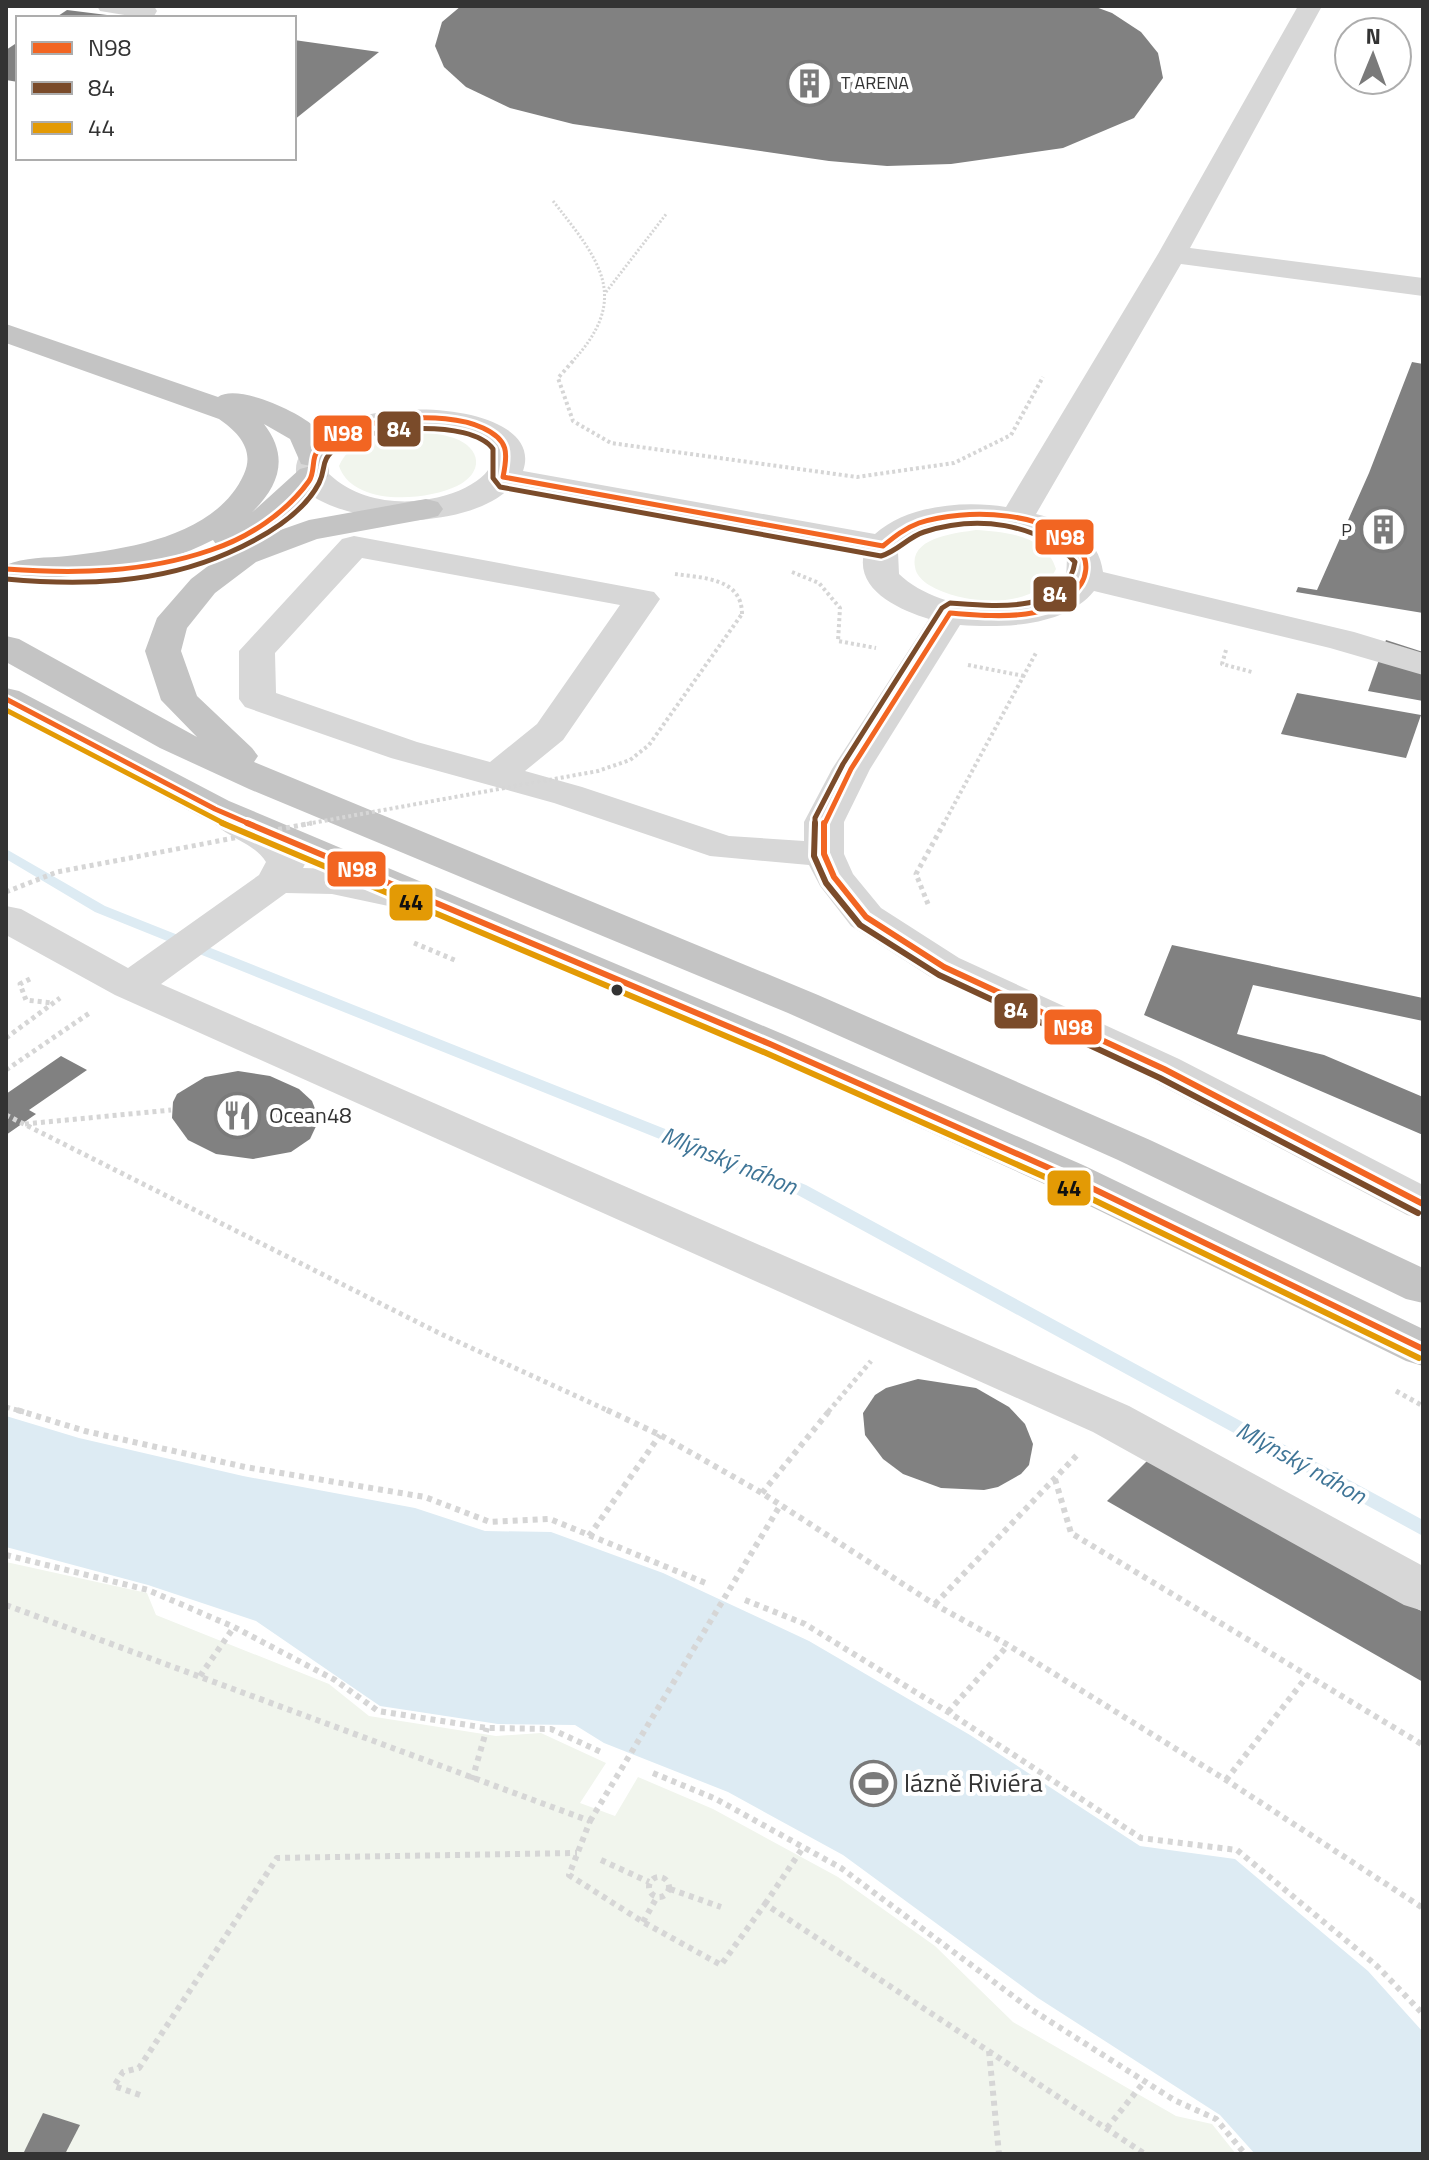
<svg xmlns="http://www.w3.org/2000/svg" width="1429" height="2160" viewBox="0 0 1429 2160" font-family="'Titillium Web',sans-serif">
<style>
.green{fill:#f1f5ed}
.water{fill:#ddebf3}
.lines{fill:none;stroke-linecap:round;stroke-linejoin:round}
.stream{fill:#ddebf3;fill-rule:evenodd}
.building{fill:#818181}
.path-far3{stroke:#d6d6d6;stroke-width:3;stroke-dasharray:2 2;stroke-linecap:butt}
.path-far2{stroke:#d6d6d6;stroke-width:4;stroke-dasharray:3 3;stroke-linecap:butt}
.path-far1{stroke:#d6d6d6;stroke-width:5;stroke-dasharray:4 4;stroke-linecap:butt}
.path{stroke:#d6d6d6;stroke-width:6;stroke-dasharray:5 5;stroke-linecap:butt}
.minor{fill:#d7d7d7;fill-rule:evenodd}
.highway{fill:#c4c4c4;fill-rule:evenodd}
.path-bridge-far1{stroke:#d6d6d6;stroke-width:4;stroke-dasharray:3 3;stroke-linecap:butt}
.path-bridge{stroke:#d6d6d6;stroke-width:5;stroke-dasharray:4 4;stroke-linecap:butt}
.bus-1-far1-casing{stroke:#fff;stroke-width:10}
.bus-1-casing{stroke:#fff;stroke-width:12}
.bus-2-far1-casing{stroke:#fff;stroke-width:10}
.bus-2-casing{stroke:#fff;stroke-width:12}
.bus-3-far1-casing{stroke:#fff;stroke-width:10}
.bus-3-casing{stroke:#fff;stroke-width:12}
.bus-1-far1{stroke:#f26522;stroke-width:5}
.bus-1{stroke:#f26522;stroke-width:6}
.bus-2-far1{stroke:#7a4b2a;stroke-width:5}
.bus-2{stroke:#7a4b2a;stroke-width:6}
.bus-3-far1{stroke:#e39a05;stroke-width:5}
.bus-3{stroke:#e39a05;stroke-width:6}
.bus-dot{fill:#333;stroke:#fff;stroke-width:3}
.labels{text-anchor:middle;stroke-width:8;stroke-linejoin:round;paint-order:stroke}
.far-poi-label{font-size:18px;fill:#333;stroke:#fff;text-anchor:start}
.poi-label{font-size:22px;fill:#333;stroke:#fff;text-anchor:start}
.water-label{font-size:24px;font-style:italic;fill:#3f7597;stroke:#fff}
.near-poi-label{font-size:26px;fill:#333;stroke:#fff;text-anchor:start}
.line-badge{stroke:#fff;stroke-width:3}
.badge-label{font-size:22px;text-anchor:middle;font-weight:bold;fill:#fff}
.pale-badge-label{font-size:22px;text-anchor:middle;font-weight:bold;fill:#111}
</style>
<rect width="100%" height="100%" fill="#fff"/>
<!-- green -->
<g class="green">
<path d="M417,432c13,1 25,2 37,6 28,10 30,35 3,48 -31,15 -104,21 -118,-20 13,-30 50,-32 78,-34z"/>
<path d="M976,530c30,2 70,5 80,39 -19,42 -92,37 -127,16 -6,-4 -13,-10 -14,-18 -6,-30 42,-34 61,-37z"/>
<polygon points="6,1562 147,1593 156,1615 329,1684 369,1716 496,1736 541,1733 606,1763 580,1803 615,1816 638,1777 713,1809 838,1877 935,1946 1013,2022 1176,2116 1212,2124 1236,2154 6,2154"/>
</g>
<!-- water -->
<polygon class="water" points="6,1416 79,1438 243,1476 415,1508 485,1531 551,1532 663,1573 809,1641 970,1735 1140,1846 1235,1859 1368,1971 1423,2032 1423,2154 1255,2154 1220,2115 1038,1998 843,1855 728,1792 604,1743 575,1725 498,1724 380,1706 256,1621 148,1585 6,1547"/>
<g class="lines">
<!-- stream -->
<polygon class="stream" points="6,849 105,906 806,1185 1423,1520 1423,1536 794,1193 95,912 6,859"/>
</g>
<!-- building -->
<g class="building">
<polygon points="461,6 1093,6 1112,13 1141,32 1158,53 1163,78 1134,118 1063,148 951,164 887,166 829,161 573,124 510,108 466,87 444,67 435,46 442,22"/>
<polygon points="67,10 115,16 115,18 55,18"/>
<polygon points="294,40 379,52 294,120"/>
<polygon points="18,42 18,82 6,80 6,50"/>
<polygon points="1412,362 1423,364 1423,613 1296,592 1298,587 1317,590 1369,473"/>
<polygon points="1386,640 1423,652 1423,701 1368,691"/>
<polygon points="1297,693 1421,715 1406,758 1281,734"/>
<polygon points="1172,945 1423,998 1423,1021 1253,985 1237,1034 1324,1055 1423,1097 1423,1135 1144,1015"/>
<polygon points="61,1056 87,1070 29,1110 36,1114 6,1135 6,1094"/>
<polygon points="238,1071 270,1076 299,1089 312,1101 317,1114 318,1122 310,1139 291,1152 253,1159 216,1154 188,1140 172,1118 173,1102 177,1094 205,1077"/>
<polygon points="918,1379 976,1388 1009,1407 1025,1424 1033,1444 1029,1465 1021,1474 998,1487 984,1490 941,1488 903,1474 883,1459 865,1435 863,1413 875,1395 886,1388"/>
<polygon points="1149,1459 1423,1612 1423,1682 1107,1501"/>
<polygon points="43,2113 80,2125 65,2154 24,2152"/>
</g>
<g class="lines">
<!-- path-far3 -->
<g class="path-far3">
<path d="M553,201c47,60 79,97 18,162"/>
<polyline points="606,292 667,213"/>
</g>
<!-- path-far2 -->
<g class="path-far2">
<polyline points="573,361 558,378 573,421 611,443 857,477 954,463 1011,435 1043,377"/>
<polyline points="792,572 819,583 840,608 838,641 876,648"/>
<path d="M675,574c28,4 67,4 67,40"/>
<polyline points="1226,650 1222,664 1252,672"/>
<polyline points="968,665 1024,676"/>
<polyline points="943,825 1037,651"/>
</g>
<!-- path-far1 -->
<g class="path-far1">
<polyline points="928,904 916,874 944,823"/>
<polyline points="414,943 457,961"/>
<polyline points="30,979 20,984 26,1000 52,1003"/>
<polyline points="6,1038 60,998"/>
<polyline points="6,1070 91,1012"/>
<polyline points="6,1115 441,1334 611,1412"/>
<polyline points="25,1124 171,1110"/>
<polyline points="1396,1391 1423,1406"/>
<polyline points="6,1407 24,1412"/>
<polyline points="828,1412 871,1361"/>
</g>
<!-- path -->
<g class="path">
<polyline points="17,1410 85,1431 245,1467 425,1497 490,1522 550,1519 708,1584"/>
<polyline points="607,1410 660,1435 762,1493 934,1604 1008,1645 1226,1780 1423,1908"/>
<polyline points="1055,1479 1071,1533 1423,1745"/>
<polyline points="762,1493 830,1410"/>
<polyline points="589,1536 660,1435"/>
<polyline points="6,1555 148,1590 234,1627 335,1680 378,1711 487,1728 551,1729 601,1752"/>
<polyline points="745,1600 805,1624 948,1712 1141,1838 1237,1850 1377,1966 1423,2014"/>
<polyline points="935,1604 1077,1455"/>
<polyline points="6,1605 590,1821 569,1875 643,1922 721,1965 765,1904 1145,2154"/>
<polyline points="200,1676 234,1627"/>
<polyline points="948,1712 1008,1645"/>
<polyline points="653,1773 716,1799 841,1868 1029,2008 1174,2100 1216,2119 1245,2154"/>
<polyline points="472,1780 487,1728"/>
<polyline points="1226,1780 1308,1675"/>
<polyline points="590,1821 781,1504"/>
<polyline points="601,1860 649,1882"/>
<circle cx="659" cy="1887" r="10"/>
<polyline points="670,1889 721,1907"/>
<polyline points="765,1904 804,1846"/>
<polyline points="643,1922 657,1897"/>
<polyline points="989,2051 999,2154"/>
<polyline points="140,2095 114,2086 123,2072 139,2068 277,1858 577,1853"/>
<polyline points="1107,2128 1144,2082"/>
</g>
<!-- minor -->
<g class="minor">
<polygon points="97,6 154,6 157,11 154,16 143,18 100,11"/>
<path d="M1298,6h24l-132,242 233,30v18l-242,-32 -145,250c32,8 63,23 67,58l251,60 69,21v22l-93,-27 -236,-57c-29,36 -91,37 -134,34l-90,144 -26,53v32l9,20 28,34 78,50 220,101 244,126v34l-16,-4 -258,-136 -220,-103 -78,-50 -31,-40 -11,-21 -99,-9 -156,-53 -163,-45 -146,-51 -6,-8v-48l103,-112 12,-3 300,56 6,7 -97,141 -38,31 57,16 147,49 75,5v-19l28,-53 97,-150c-30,-9 -74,-29 -65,-66l-354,-65c-23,22 -59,29 -90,32 -34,3 -152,-14 -118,-69 37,-62 247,-54 221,20l352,63c32,-29 90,-34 131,-27l152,-253zM414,427c182,13 -1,125 -85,47v-14c16,-28 57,-30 85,-33zM985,524c27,4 66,9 82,34l-1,22c-42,41 -127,32 -167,-6l-1,-22c16,-28 59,-27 87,-28zM362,558l258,47 -83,119 -47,38 -73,-20 -141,-49 -1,-40z"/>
<path d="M230,806c33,8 58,28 76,56l-3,6c47,0 92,14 137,25l6,9 -6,9 -14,3 -94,-20 -46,-1 -125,91 968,422 294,160v45l-19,-6 -311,-173 -978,-437 -109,-60v-29l15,3 107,59 131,-93 7,-13c-13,-21 -42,-24 -56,-44l6,-8z"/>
</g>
<!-- highway -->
<g class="highway">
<path d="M6,324l212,73c19,-14 82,15 98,31 7,7 10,20 13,29l-4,7 -11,3 10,2 4,7 -32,35 -30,24 43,-15 117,-21 12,3 5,7 -5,7 -12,3 -109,20 -61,23 -41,31 -28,35 -6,23 16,45 55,52 6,8 -4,6 564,233 332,145 273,128v35l-17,-4 -288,-139 -330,-147 -539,-224 -89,-41 -154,-86v-26l13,3 178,98 -36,-37 -16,-49 12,-33 34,-39 38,-29 -11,-3 -5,-7c-57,30 -130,35 -194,41l-12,-3 -1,-13c18,-8 41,-7 61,-9 59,-7 149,-19 177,-82 11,-24 -6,-42 -25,-55l-213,-76zM264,424l26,15 11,25 10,2 -11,3 -53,48c31,-28 44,-58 17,-93z"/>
<polygon points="6,688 19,691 229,801 785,1035 1083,1165 1423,1329 1423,1366 1406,1361 1051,1187 755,1053 201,817 6,714"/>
</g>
<!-- path-bridge-far1 -->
<polyline class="path-bridge-far1" points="301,825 598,771 630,760 649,745 742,614"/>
<!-- path-bridge -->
<polyline class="path-bridge" points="6,892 57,872 312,823"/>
<defs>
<g id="bus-1-far1">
<path d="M6,569c69,5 138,4 205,-19 37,-12 75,-37 98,-69 7,-10 1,-24 11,-33 33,-31 123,-39 163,-20 26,12 25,25 20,49l380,69c11,-9 22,-18 36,-23 44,-15 138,-14 164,32 5,9 3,21 -2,29 -26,40 -90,32 -131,29l-99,156 -27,56"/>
<polyline points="6,699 215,809 252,825"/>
</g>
<g id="bus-1">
<polyline points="247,823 770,1044 1067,1176 1423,1349"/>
<polyline points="824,823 824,854 834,877 866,917 944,967 1164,1069 1423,1204"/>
</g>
<path id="bus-2-far1" d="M6,579c75,7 151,5 222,-26 32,-14 74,-37 91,-70 8,-16 0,-22 18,-36 28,-21 134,-29 156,2v29l7,9 381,69c17,-5 27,-19 43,-24 52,-17 113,-10 151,30 -8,53 -84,44 -125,41l-8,5 -99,156 -28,54v7"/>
<polyline id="bus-2" points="815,823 814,856 826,883 860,925 939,975 1160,1078 1418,1213"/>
<polyline id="bus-3-far1" points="6,710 227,825"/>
<polyline id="bus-3" points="222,823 766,1053 1063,1185 1419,1358"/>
</defs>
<!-- bus-1-far1 casing -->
<use href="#bus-1-far1" class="bus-1-far1-casing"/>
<!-- bus-1 casing -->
<use href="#bus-1" class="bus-1-casing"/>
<!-- bus-2-far1 casing -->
<use href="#bus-2-far1" class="bus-2-far1-casing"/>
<!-- bus-2 casing -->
<use href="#bus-2" class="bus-2-casing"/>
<!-- bus-3-far1 casing -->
<use href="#bus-3-far1" class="bus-3-far1-casing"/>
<!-- bus-3 casing -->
<use href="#bus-3" class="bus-3-casing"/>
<!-- bus-1-far1 -->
<use href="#bus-1-far1" class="bus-1-far1"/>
<!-- bus-1 -->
<use href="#bus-1" class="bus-1"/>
<!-- bus-2-far1 -->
<use href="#bus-2-far1" class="bus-2-far1"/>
<!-- bus-2 -->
<use href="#bus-2" class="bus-2"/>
<!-- bus-3-far1 -->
<use href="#bus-3-far1" class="bus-3-far1"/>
<!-- bus-3 -->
<use href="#bus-3" class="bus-3"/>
</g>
<!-- icons -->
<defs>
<symbol id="building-ring" viewBox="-11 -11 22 22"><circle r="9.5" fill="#fff" stroke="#7a7a7a" stroke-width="1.5"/><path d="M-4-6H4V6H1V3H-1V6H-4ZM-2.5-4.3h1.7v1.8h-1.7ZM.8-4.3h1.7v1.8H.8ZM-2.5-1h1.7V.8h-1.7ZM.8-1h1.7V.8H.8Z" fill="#7a7a7a"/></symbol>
<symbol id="restaurant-ring" viewBox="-11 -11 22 22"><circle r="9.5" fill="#fff" stroke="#7a7a7a" stroke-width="1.5"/><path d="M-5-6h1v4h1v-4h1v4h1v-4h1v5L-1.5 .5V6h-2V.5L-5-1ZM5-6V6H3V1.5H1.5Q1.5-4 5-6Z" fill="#7a7a7a"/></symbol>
<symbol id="stadium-ring" viewBox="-11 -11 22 22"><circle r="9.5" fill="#fff" stroke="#7a7a7a" stroke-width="1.5"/><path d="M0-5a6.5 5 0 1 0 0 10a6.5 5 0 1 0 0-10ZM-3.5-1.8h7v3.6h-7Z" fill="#7a7a7a"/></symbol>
</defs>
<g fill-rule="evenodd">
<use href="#building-ring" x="784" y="58" width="51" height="51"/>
<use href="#building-ring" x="1358" y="504" width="51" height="51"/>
<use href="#restaurant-ring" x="212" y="1090" width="51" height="51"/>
<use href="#stadium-ring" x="848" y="1758" width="51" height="51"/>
</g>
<!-- markers -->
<circle class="bus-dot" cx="617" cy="990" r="7"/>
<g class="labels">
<!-- far-poi labels -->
<g class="far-poi-label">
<text x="841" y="89">T ARENA</text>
<text x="1352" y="536" text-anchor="end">P</text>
</g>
<!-- poi labels -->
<g class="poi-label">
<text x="269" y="1123">Ocean48</text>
</g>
<!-- water labels -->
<g class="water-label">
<text transform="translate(729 1161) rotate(22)" y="8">Mlýnský náhon</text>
<text transform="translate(1301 1463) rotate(29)" y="8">Mlýnský náhon</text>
</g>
<!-- near-poi labels -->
<g class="near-poi-label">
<text x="904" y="1792">lázně Riviéra</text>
</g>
</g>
<g class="line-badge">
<rect x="376" y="410" width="46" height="38" rx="8" fill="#7a4b2a"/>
<rect x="312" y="414" width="61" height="39" rx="8" fill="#f26522"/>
<rect x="1034" y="518" width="61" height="38" rx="8" fill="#f26522"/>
<rect x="1032" y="575" width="46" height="38" rx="8" fill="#7a4b2a"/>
<rect x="326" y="850" width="61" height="38" rx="8" fill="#f26522"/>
<rect x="388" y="883" width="46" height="39" rx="8" fill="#e39a05"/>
<rect x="993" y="992" width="46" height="38" rx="8" fill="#7a4b2a"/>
<rect x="1043" y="1008" width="60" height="38" rx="8" fill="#f26522"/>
<rect x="1046" y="1169" width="46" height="38" rx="8" fill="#e39a05"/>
</g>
<g class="badge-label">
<text x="399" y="437">84</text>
<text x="343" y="441">N98</text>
<text x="1065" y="545">N98</text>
<text x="1055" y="602">84</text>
<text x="357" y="877">N98</text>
<text x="1016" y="1018">84</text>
<text x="1073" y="1035">N98</text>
</g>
<g class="pale-badge-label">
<text x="411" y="910">44</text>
<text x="1069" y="1196">44</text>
</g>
<!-- border -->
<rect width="1429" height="2160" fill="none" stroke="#333333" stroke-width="16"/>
<!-- legend -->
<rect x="16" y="16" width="280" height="144" fill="#ffffff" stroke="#adadad" stroke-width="2"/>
<rect x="32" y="42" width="40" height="12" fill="#f26522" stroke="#adadad" stroke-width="2"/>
<text x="88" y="56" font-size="24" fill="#333333">N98</text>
<rect x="32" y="82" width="40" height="12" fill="#7a4b2a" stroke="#adadad" stroke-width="2"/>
<text x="88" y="96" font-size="24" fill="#333333">84</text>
<rect x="32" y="122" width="40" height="12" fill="#e39a05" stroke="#adadad" stroke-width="2"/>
<text x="88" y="136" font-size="24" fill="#333333">44</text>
<!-- north arrow -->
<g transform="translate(1373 56) rotate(1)"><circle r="38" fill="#ffffff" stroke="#adadad" stroke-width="2"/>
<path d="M0-6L14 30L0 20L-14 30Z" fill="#7a7a7a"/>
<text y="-12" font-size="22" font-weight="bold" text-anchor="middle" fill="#333333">N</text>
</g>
</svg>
